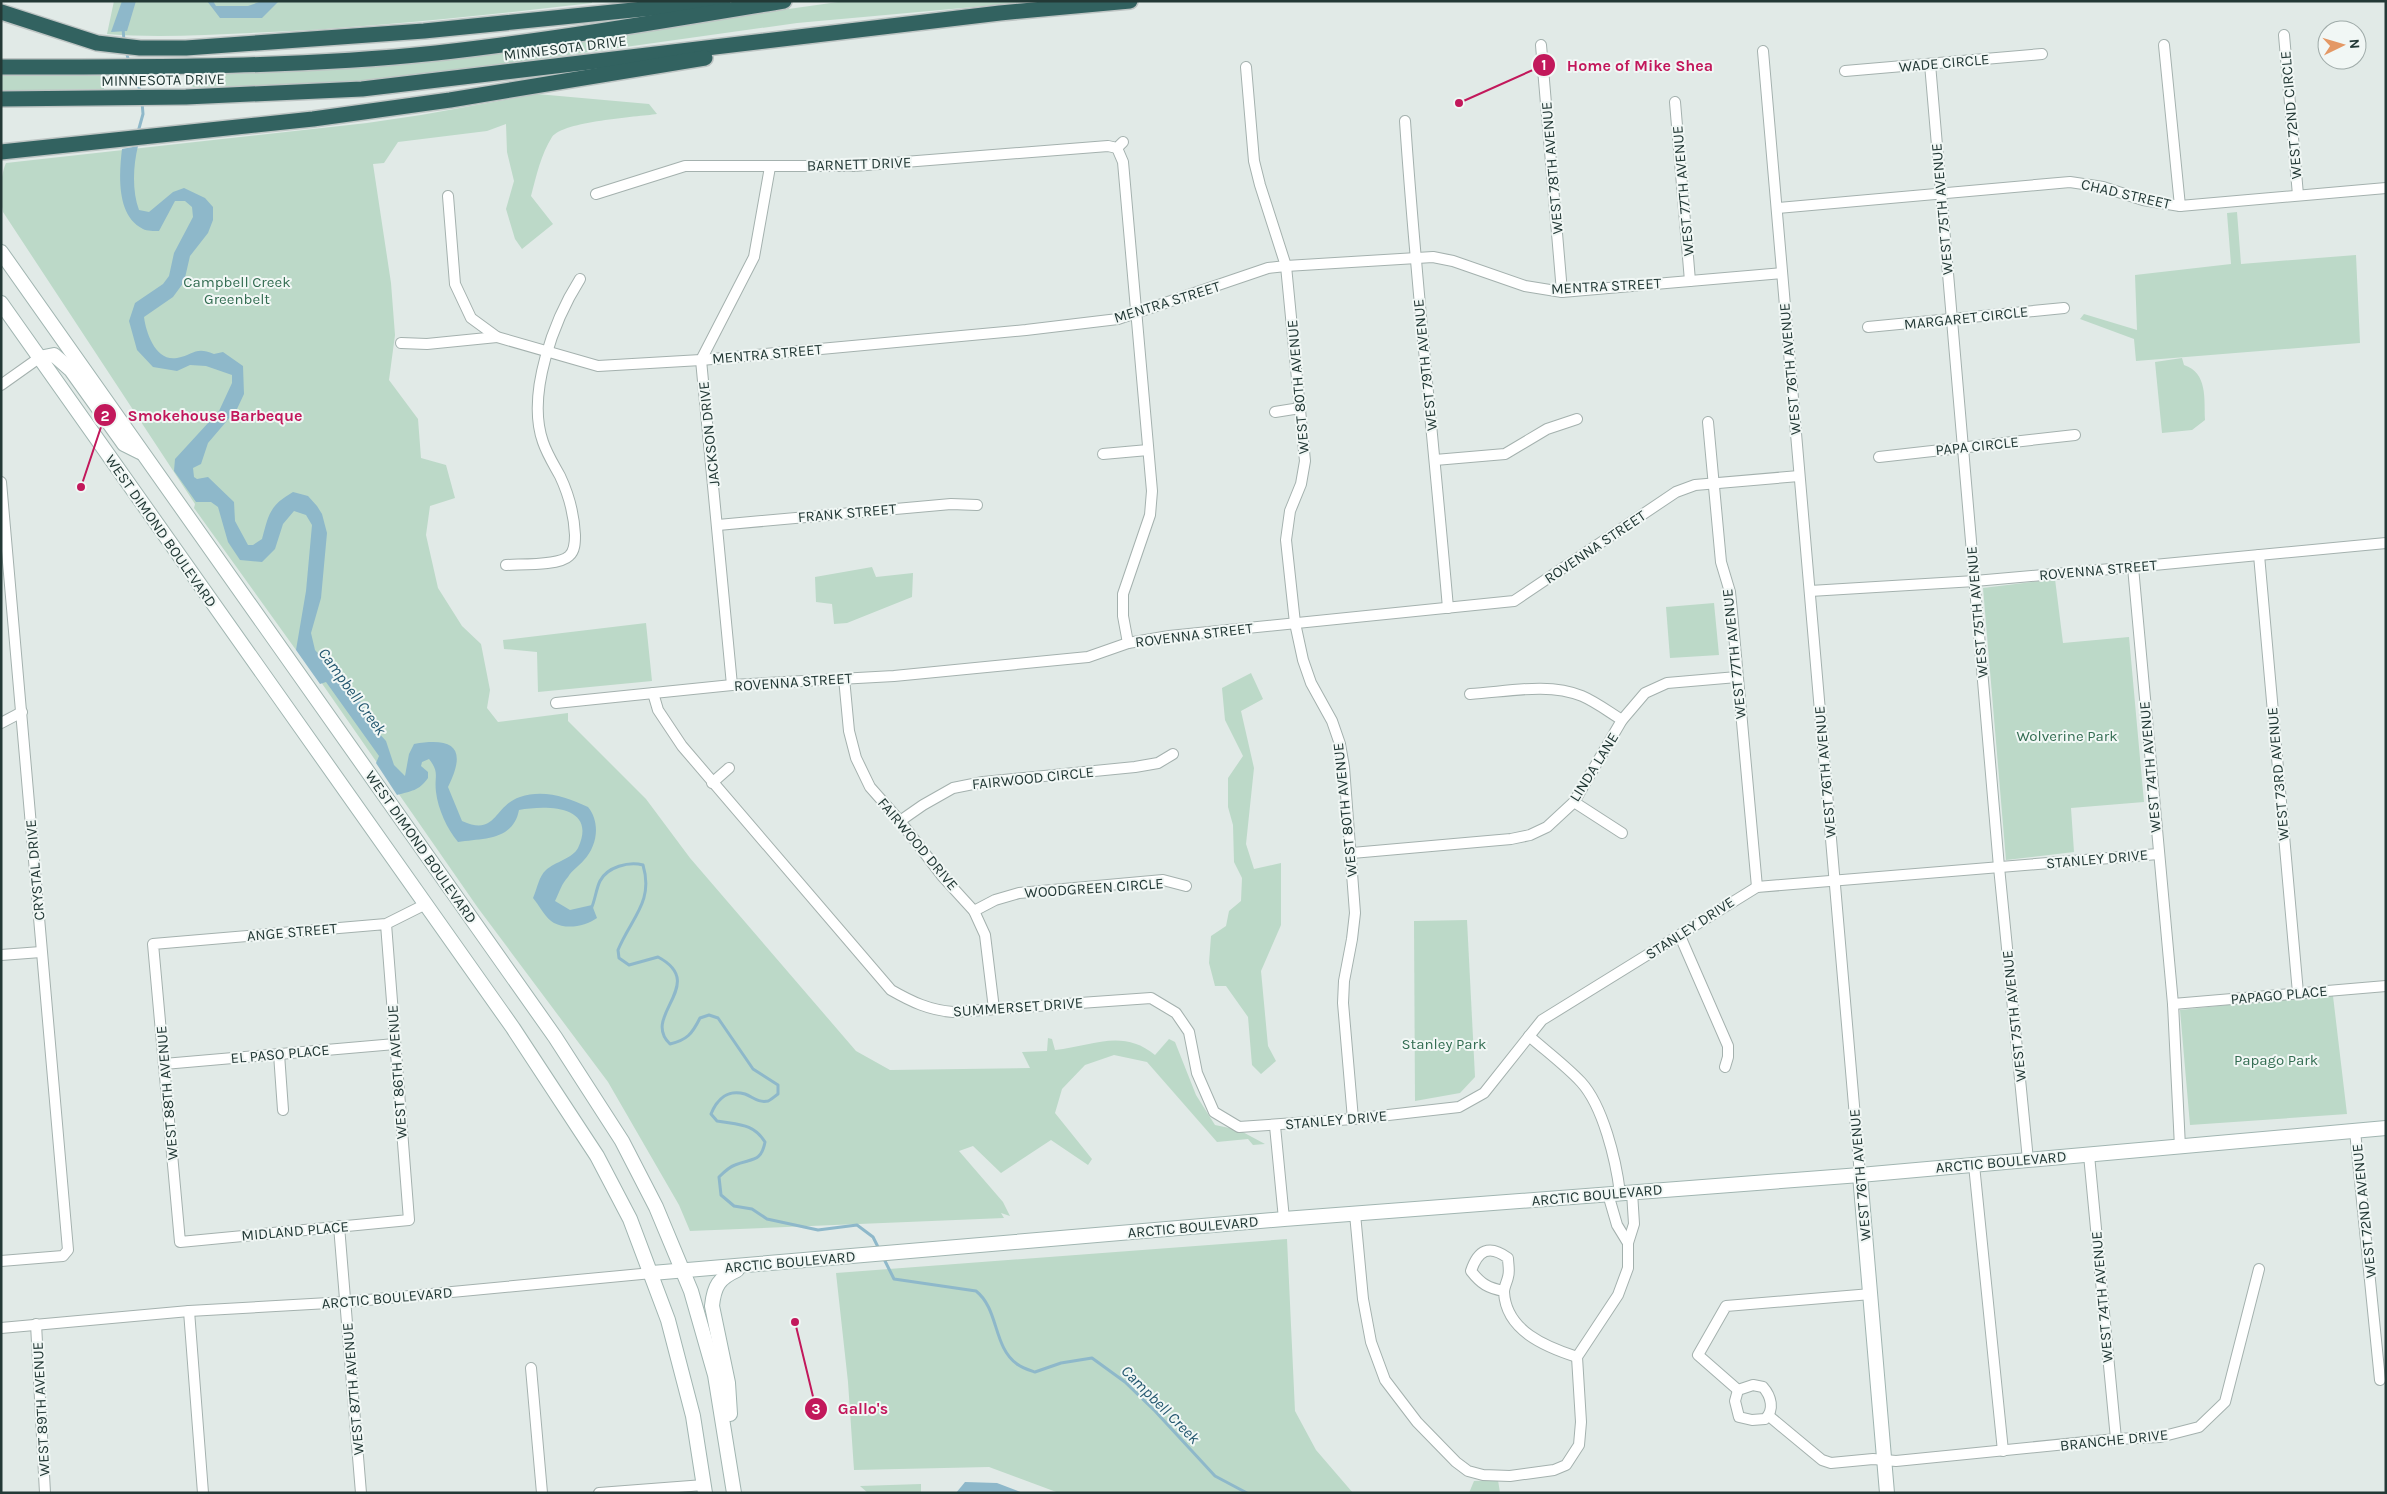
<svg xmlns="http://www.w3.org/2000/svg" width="2387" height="1494" viewBox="0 0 2387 1494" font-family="Karla,sans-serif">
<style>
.green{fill:#bcd9c8}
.water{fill:#8eb8ca}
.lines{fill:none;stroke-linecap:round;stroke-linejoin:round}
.stream{stroke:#8eb8ca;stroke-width:3}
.street-casing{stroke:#a4b1ae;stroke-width:12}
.secondary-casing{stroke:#a1b5b1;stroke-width:16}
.highway-casing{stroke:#bdc4c3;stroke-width:18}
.street{stroke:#fff;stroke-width:10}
.secondary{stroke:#fff;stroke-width:14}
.highway{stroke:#326260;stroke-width:15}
.labels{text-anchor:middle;stroke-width:4;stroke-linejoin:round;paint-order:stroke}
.street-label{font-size:15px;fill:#233936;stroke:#f1f7f5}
.park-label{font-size:15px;fill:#326c51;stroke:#f1f7f5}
.water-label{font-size:16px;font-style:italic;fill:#23576f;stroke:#f1f7f5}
.leader{fill:none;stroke:#c2185b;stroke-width:2}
.callout-dot{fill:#c2185b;stroke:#f1f7f5;stroke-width:2}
.mark-label{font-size:15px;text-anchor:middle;font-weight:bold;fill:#fff}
.callout-label{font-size:16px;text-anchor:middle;font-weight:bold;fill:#c2185b;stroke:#f1f7f5;stroke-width:4;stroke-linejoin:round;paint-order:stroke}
</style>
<rect width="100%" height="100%" fill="#e1eae7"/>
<!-- green -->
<g class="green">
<path d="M114,1h478v2c-113,13 -226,25 -341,30 -48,2 -96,5 -144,1z"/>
<polygon points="845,1 1040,1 797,23 454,71 332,84 193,87 184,74 310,69 529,46"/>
<polygon points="1,76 104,76 104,89 1,91"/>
<path d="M537,94l112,10 8,10c-21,3 -93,7 -105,23 -11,17 -16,40 -21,59l22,28 -31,25 -7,-10 -9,-30 8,-28 -7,-29 -1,-28 -19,7 -89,11 -14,21 -11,1 18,119 4,52 -6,45 29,39 3,39 25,7 9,33 -25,8 -4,29 12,53 24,38 19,18 9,46 -3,18 11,14 70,-9v8l78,78 44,59 166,193 34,19 140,-2 -8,-16 25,-1 1,-13 4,1 3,11c37,-4 68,-22 100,5l14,-16 6,3 21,53 19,30 24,5 26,14 -12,1 -5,-6 -31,3 -70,-80 -33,-7 -29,10 -23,24 -7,24 37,46 -4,6 -37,-25 -50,33 -28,-27 -14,5 44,51 7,14 -9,-3 3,5 -314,13 -11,-26 -71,-123 -130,-174 -180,-259 -2,1 -102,-142 1,-4 -192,-292c-3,-14 -3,-36 3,-49l361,-40 54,-8z"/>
<polygon points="2237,212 2241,264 2356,255 2360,343 2136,361 2134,339 2080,319 2084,314 2137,330 2135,275 2231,264 2227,213"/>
<path d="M2182,358l2,7c24,8 20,34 21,55l-13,10 -30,3 -7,-71z"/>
<polygon points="872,567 876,577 913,573 912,597 847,623 834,624 832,604 816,602 815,577"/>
<polygon points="2055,579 2063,643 2129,637 2144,802 2071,808 2074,852 2006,860 1983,588"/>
<polygon points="1714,603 1719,655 1670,658 1666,607"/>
<polygon points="646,623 652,681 538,692 537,652 504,649 503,640"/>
<polygon points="1251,673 1263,699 1241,711 1254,768 1246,844 1254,869 1281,863 1281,925 1261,971 1268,1046 1276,1061 1261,1074 1252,1065 1248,1017 1226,986 1215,986 1209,963 1211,936 1226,926 1229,911 1241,901 1242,878 1234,862 1233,825 1228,807 1228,778 1243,756 1225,720 1222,688"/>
<polygon points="1467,920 1475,1077 1460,1093 1415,1101 1414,921"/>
<polygon points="2333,996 2347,1114 2190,1125 2180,1010 2301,997 2304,999"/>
<polygon points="1287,1239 1295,1411 1316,1450 1353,1493 1059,1493 989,1467 854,1470 848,1382 836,1273"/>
<polygon points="1498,1480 1500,1493 1469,1493 1474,1481"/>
<polygon points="921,1484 921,1493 868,1493 860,1486"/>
</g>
<!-- water -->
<g class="water">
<polygon points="122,1 136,1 127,31 111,32"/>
<polygon points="207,1 213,1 216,6 248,6 262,1 279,1 262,18 220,18"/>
<path d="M138,146c-5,20 -6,45 1,64l10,2 24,-20 11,-4 21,10 8,9v13l-5,13 -18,23 -6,26 -11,15 -29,20c2,16 12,45 33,41 17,-3 18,-12 37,-4l9,-2 20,14 1,28 -7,15 -29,34 -7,21 -8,4 1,9 3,2 11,-2 26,25 1,19 13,24h5l9,-6c7,-25 7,-33 31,-47l15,4 9,10 5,8 5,19 -6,65 -10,35 4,17 45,51 17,30 9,10 8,24 11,11 4,-22 5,-10c41,-7 53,5 34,43l14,34c35,16 31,-15 58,-24 23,-8 47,0 68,10 13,16 9,39 -4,53 -5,6 -12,10 -16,17 -6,6 -9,16 -13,24l15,9 22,-5 5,13c-11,8 -30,12 -43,5 -8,-4 -15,-18 -21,-25 4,-9 6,-22 13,-28 9,-8 27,-12 32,-22 20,-43 -32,-43 -59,-38 -6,31 -36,28 -61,32 -11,-13 -20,-33 -22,-50 -2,-16 4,-19 -7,-33l-7,3 -1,4 7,6v6c-9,13 -17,13 -31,17l-21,-32 3,-7 -53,-74 -6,2 -24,-34 10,-59 6,-66 -6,-10 -12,-4 -11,13 -8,25 -13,13 -22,-2 -12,-18 -10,-35 -7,-5h-15l-22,-31 1,-12 44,-48 13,-28v-8l-26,-9 -16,-1 -13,6 -24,-4 -16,-17 -8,-29 6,-18 28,-19 6,-8 5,-23 19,-36 -1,-10 -7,-6h-10l-16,30c-5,0 -12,0 -16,-2 -27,-13 -24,-55 -21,-80z"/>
<polygon points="965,1482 997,1483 1023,1493 956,1493"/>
</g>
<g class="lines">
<!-- stream -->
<g class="stream">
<polyline points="123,28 124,41"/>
<polyline points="126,50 129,63"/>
<polyline points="133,71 141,93"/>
<polyline points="138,132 143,114 142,102"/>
<path d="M591,909c4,-8 5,-20 9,-28 7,-14 29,-20 43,-16 11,37 -12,53 -25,85l1,8 10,7 29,-8c51,27 -18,59 12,87 17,-4 22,-10 30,-26l9,-3 9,3 35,51 25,16v9c-3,2 -7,6 -10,7 -10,2 -15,-4 -23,-7 -17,-5 -28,5 -34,20l6,7c21,4 36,2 48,21 -4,21 -13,16 -30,23 -6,2 -12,8 -16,12l2,18 13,11 18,3 15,10 51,11 39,-5 16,12 6,12"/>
<path d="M883,1257l11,22 82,12c23,18 17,56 41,73 5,4 12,6 18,8l26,-9 31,-5 33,24 30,29 60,65 32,17"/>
</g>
<defs>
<g id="street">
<polyline points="2284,35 2298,195"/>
<polyline points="1541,45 1562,292"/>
<polyline points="2164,45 2180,206"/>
<polyline points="1763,51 1860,1175"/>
<polyline points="1930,64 1999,867 2028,1160"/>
<polyline points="1246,67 1254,161 1260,185 1286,266 1305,461 1301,484 1290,511 1286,540 1295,623 1303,660 1311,683 1332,721 1340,744 1344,767 1355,913 1352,939 1344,981 1343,1003 1353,1119"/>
<polyline points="1845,71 2042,54"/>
<polyline points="1675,102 1690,281"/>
<path d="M1405,121c11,163 29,325 43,487"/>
<polyline points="1117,148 1123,162 1152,491 1150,515 1123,594 1123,616 1128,643"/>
<polyline points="596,194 685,166 854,166 1108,146 1117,148 1123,142"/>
<polyline points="448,196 455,284 471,318 497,337 598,366 701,360 1026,330 1118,319 1268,268 1286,266 1433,257 1453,261 1525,286 1562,292 1782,273"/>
<polyline points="1777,208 2070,182 2103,187 2143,200 2180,206 2386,188"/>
<polyline points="1868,327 2064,308"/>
<polyline points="401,343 427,344 497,337"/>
<polyline points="1,385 39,358"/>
<polyline points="1275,412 1300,408"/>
<polyline points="1708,422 1721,562 1730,592 1732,612 1757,887"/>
<polyline points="1103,454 1148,450"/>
<polyline points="1879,457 2075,435"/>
<polyline points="1435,460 1505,454 1547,429 1577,419"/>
<polyline points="1,482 68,1250 63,1256 1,1261"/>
<polyline points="718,525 951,504 977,505"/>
<polyline points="2259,555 2298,993"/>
<path d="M506,565c15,-1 53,1 63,-9 6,-5 6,-14 6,-21 -1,-21 -6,-40 -15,-59 -6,-11 -13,-22 -17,-34 -17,-48 11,-122 37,-163"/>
<polyline points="2133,567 2173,1004 2180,1147"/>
<polyline points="1810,591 1975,581 2133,567 2386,543"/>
<polyline points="844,678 849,731 856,758 870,787 900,821 943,877 974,911 985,935 994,1009"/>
<polyline points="732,685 701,360 754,257 770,167"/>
<path d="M653,693l5,17 24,36 209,244c21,12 38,20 62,22l198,-14 25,15 13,19 8,41 17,39 25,15 114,-8 106,-12 25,-14 58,-73 215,-133 401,-33"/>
<path d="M1470,694c36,-2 78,-12 112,2 14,6 27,16 40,24"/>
<polyline points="556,703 732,685 894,676 1088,657 1128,643 1169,636 1514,601 1676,492 1695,485 1799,476"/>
<polyline points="1,723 22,712"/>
<polyline points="712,783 729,768"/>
<polyline points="1574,802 1622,833"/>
<polyline points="900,821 923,805 953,788 983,782 1135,767 1158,763 1173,754"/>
<polyline points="1352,853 1511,839 1530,835 1547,827 1574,802 1622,720 1645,693 1667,683 1737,677"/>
<polyline points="974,911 995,900 1019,893 1163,880 1186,886"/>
<polyline points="386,924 409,1220 180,1242 153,944 386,924 426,904"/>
<polyline points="1680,936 1728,1046 1728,1057 1725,1067"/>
<polyline points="1,955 41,952"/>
<polyline points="2173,1004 2386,986"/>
<path d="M1529,1036c17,15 36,29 52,46 22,24 35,78 39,111"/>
<polyline points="279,1054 283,1110"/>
<polyline points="164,1064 395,1044"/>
<polyline points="1275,1126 1284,1219"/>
<polyline points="2355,1131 2380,1380"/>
<polyline points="2089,1155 2116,1439"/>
<polyline points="1974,1165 2003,1451"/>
<polyline points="1608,1194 1617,1225 1628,1243"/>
<polyline points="1355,1214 1363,1299 1371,1342 1385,1380 1417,1422 1456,1462 1468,1471 1483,1475 1510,1476 1554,1470 1566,1465 1579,1445 1581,1422 1577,1357 1618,1295 1628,1268 1628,1243 1634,1224 1632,1192"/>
<polyline points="339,1226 361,1493"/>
<path d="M1504,1291c-16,-3 -23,-7 -33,-20 7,-21 18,-27 37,-13 0,6 2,13 0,19 -1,5 -4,10 -4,15 2,39 42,55 73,65"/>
<polyline points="189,1311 203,1493"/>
<polyline points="36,1324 45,1493"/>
<polyline points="1,1328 189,1311 346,1302 652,1273"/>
<polyline points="531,1368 542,1493"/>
<path d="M1753,1385l10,2c8,9 12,23 2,32l-13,1 -13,-3 -4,-16 3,-11z"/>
<polyline points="1738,1390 1698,1355 1726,1306 1871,1294"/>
<polyline points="1769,1416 1822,1460 1831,1463 1873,1459 1896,1461 2116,1439 2160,1437 2199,1427 2225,1402 2259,1269"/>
<polyline points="599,1493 704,1485"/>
</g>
<g id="secondary">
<polyline points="1,252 555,1037 622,1141 656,1207 691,1291 715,1375 734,1493"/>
<polyline points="1,303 513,1028 597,1156 630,1219 668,1320 693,1416 705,1493"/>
<polyline points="39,358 54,355 71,370 124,444 140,452"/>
<polyline points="1860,1175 1887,1493"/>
<polyline points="652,1273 1284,1219 1860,1175 2386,1128"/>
<path d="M730,1414l-2,-31 -16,-77c2,-20 7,-28 25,-36"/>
</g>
<g id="highway">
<polyline points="1,12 97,43 140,48 186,48 424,31 723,1"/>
<path d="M1,67c145,0 291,1 435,-14 116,-13 233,-33 348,-52"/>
<polyline points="1,99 186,97 362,89 1000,13 1130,1"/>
<polyline points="1,152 313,119 450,100 705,58"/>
</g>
</defs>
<!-- street casing -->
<use href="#street" class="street-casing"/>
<!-- secondary casing -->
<use href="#secondary" class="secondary-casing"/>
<!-- highway casing -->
<use href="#highway" class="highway-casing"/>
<!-- street -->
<use href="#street" class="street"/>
<!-- secondary -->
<use href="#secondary" class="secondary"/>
<!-- highway -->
<use href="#highway" class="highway"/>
</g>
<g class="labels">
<!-- street labels -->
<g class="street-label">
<text transform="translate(565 48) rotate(-7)" y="5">MINNESOTA DRIVE</text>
<text transform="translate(1944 63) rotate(-5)" y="5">WADE CIRCLE</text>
<text transform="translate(163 80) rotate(-1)" y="5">MINNESOTA DRIVE</text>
<text transform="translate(2291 115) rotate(-95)" y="5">WEST 72ND CIRCLE</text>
<text transform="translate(859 164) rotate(-2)" y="5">BARNETT DRIVE</text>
<text transform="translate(1552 168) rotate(-95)" y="5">WEST 78TH AVENUE</text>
<text transform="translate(1683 191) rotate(-95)" y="5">WEST 77TH AVENUE</text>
<text transform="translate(2126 194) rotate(13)" y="5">CHAD STREET</text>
<text transform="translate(1942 209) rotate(-95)" y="5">WEST 75TH AVENUE</text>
<text transform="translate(1606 286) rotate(-3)" y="5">MENTRA STREET</text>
<text transform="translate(1167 302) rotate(-17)" y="5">MENTRA STREET</text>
<text transform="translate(1966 318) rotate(-6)" y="5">MARGARET CIRCLE</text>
<text transform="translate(767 354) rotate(-5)" y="5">MENTRA STREET</text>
<text transform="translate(1425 365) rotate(-96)" y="5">WEST 79TH AVENUE</text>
<text transform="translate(1790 369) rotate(-95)" y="5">WEST 76TH AVENUE</text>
<text transform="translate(1298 387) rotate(-95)" y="5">WEST 80TH AVENUE</text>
<text transform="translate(709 434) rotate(-96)" y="5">JACKSON DRIVE</text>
<text transform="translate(1977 446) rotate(-6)" y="5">PAPA CIRCLE</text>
<text transform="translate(847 513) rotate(-5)" y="5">FRANK STREET</text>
<text transform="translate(161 531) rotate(55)" y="5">WEST DIMOND BOULEVARD</text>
<text transform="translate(1595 547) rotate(-34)" y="5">ROVENNA STREET</text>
<text transform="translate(2098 570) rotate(-5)" y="5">ROVENNA STREET</text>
<text transform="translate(1977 612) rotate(-95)" y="5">WEST 75TH AVENUE</text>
<text transform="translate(1194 635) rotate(-7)" y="5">ROVENNA STREET</text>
<text transform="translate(1734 654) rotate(-96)" y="5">WEST 77TH AVENUE</text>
<text transform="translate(793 682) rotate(-4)" y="5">ROVENNA STREET</text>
<text transform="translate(1594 767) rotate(-58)" y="5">LINDA LANE</text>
<text transform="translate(2150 767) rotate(-95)" y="5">WEST 74TH AVENUE</text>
<text transform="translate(1825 772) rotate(-95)" y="5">WEST 76TH AVENUE</text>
<text transform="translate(2278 774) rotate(-95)" y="5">WEST 73RD AVENUE</text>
<text transform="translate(1033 778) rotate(-6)" y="5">FAIRWOOD CIRCLE</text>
<text transform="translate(1345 810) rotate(-96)" y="5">WEST 80TH AVENUE</text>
<text transform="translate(918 844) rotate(50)" y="5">FAIRWOOD DRIVE</text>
<text transform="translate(421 847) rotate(55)" y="5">WEST DIMOND BOULEVARD</text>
<text transform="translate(2097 859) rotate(-5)" y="5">STANLEY DRIVE</text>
<text transform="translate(35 870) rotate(-95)" y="5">CRYSTAL DRIVE</text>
<text transform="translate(1094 888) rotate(-4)" y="5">WOODGREEN CIRCLE</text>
<text transform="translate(1690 928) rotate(-33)" y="5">STANLEY DRIVE</text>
<text transform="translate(292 932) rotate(-5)" y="5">ANGE STREET</text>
<text transform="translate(2279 995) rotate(-5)" y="5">PAPAGO PLACE</text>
<text transform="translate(1018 1007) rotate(-4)" y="5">SUMMERSET DRIVE</text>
<text transform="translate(2014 1016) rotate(-96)" y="5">WEST 75TH AVENUE</text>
<text transform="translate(280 1054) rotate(-5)" y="5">EL PASO PLACE</text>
<text transform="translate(397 1072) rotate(-94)" y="5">WEST 86TH AVENUE</text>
<text transform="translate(167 1093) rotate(-95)" y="5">WEST 88TH AVENUE</text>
<text transform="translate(1336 1120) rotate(-5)" y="5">STANLEY DRIVE</text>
<text transform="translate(2001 1162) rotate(-5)" y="5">ARCTIC BOULEVARD</text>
<text transform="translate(1860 1175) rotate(-95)" y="5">WEST 76TH AVENUE</text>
<text transform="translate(1597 1195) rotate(-5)" y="5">ARCTIC BOULEVARD</text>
<text transform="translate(2364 1211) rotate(-96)" y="5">WEST 72ND AVENUE</text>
<text transform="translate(1193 1227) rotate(-5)" y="5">ARCTIC BOULEVARD</text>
<text transform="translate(295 1231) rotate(-5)" y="5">MIDLAND PLACE</text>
<text transform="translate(790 1262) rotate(-5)" y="5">ARCTIC BOULEVARD</text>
<text transform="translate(2102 1297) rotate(-95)" y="5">WEST 74TH AVENUE</text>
<text transform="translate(387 1298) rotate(-5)" y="5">ARCTIC BOULEVARD</text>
<text transform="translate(353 1389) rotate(-95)" y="5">WEST 87TH AVENUE</text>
<text transform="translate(41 1409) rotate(-93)" y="5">WEST 89TH AVENUE</text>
<text transform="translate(2114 1440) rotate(-6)" y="5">BRANCHE DRIVE</text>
</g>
<!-- park labels -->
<g class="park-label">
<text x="237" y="287">Campbell Creek<tspan x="237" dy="17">Greenbelt</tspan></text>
<text x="2067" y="741">Wolverine Park</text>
<text x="1444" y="1049">Stanley Park</text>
<text x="2276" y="1065">Papago Park</text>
</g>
<!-- water labels -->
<g class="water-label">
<text transform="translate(353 691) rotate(54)" y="6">Campbell Creek</text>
<text transform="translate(1161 1404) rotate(45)" y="6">Campbell Creek</text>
</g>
</g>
<!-- callouts -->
<path class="leader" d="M1459 103L1544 65M81 487L105 415M795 1322L816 1409"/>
<g class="callout-dot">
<circle cx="1459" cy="103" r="5"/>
<circle cx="81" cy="487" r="5"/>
<circle cx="795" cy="1322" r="5"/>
<circle cx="1544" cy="65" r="12"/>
<circle cx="105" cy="415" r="12"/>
<circle cx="816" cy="1409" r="12"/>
</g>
<g class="mark-label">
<text x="1544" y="70">1</text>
<text x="105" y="421">2</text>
<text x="816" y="1414">3</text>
</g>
<g class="callout-label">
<text x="1640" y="71">Home of Mike Shea</text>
<text x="215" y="421">Smokehouse Barbeque</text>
<text x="863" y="1414">Gallo's</text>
</g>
<!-- border -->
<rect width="2387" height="1494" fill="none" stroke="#233936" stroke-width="5"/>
<!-- north arrow -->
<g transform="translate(2342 45) rotate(85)"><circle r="24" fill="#f1f7f5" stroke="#9faba9"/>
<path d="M0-4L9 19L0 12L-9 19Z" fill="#e49865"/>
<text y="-8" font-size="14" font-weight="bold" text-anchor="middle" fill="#233936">N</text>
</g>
</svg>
